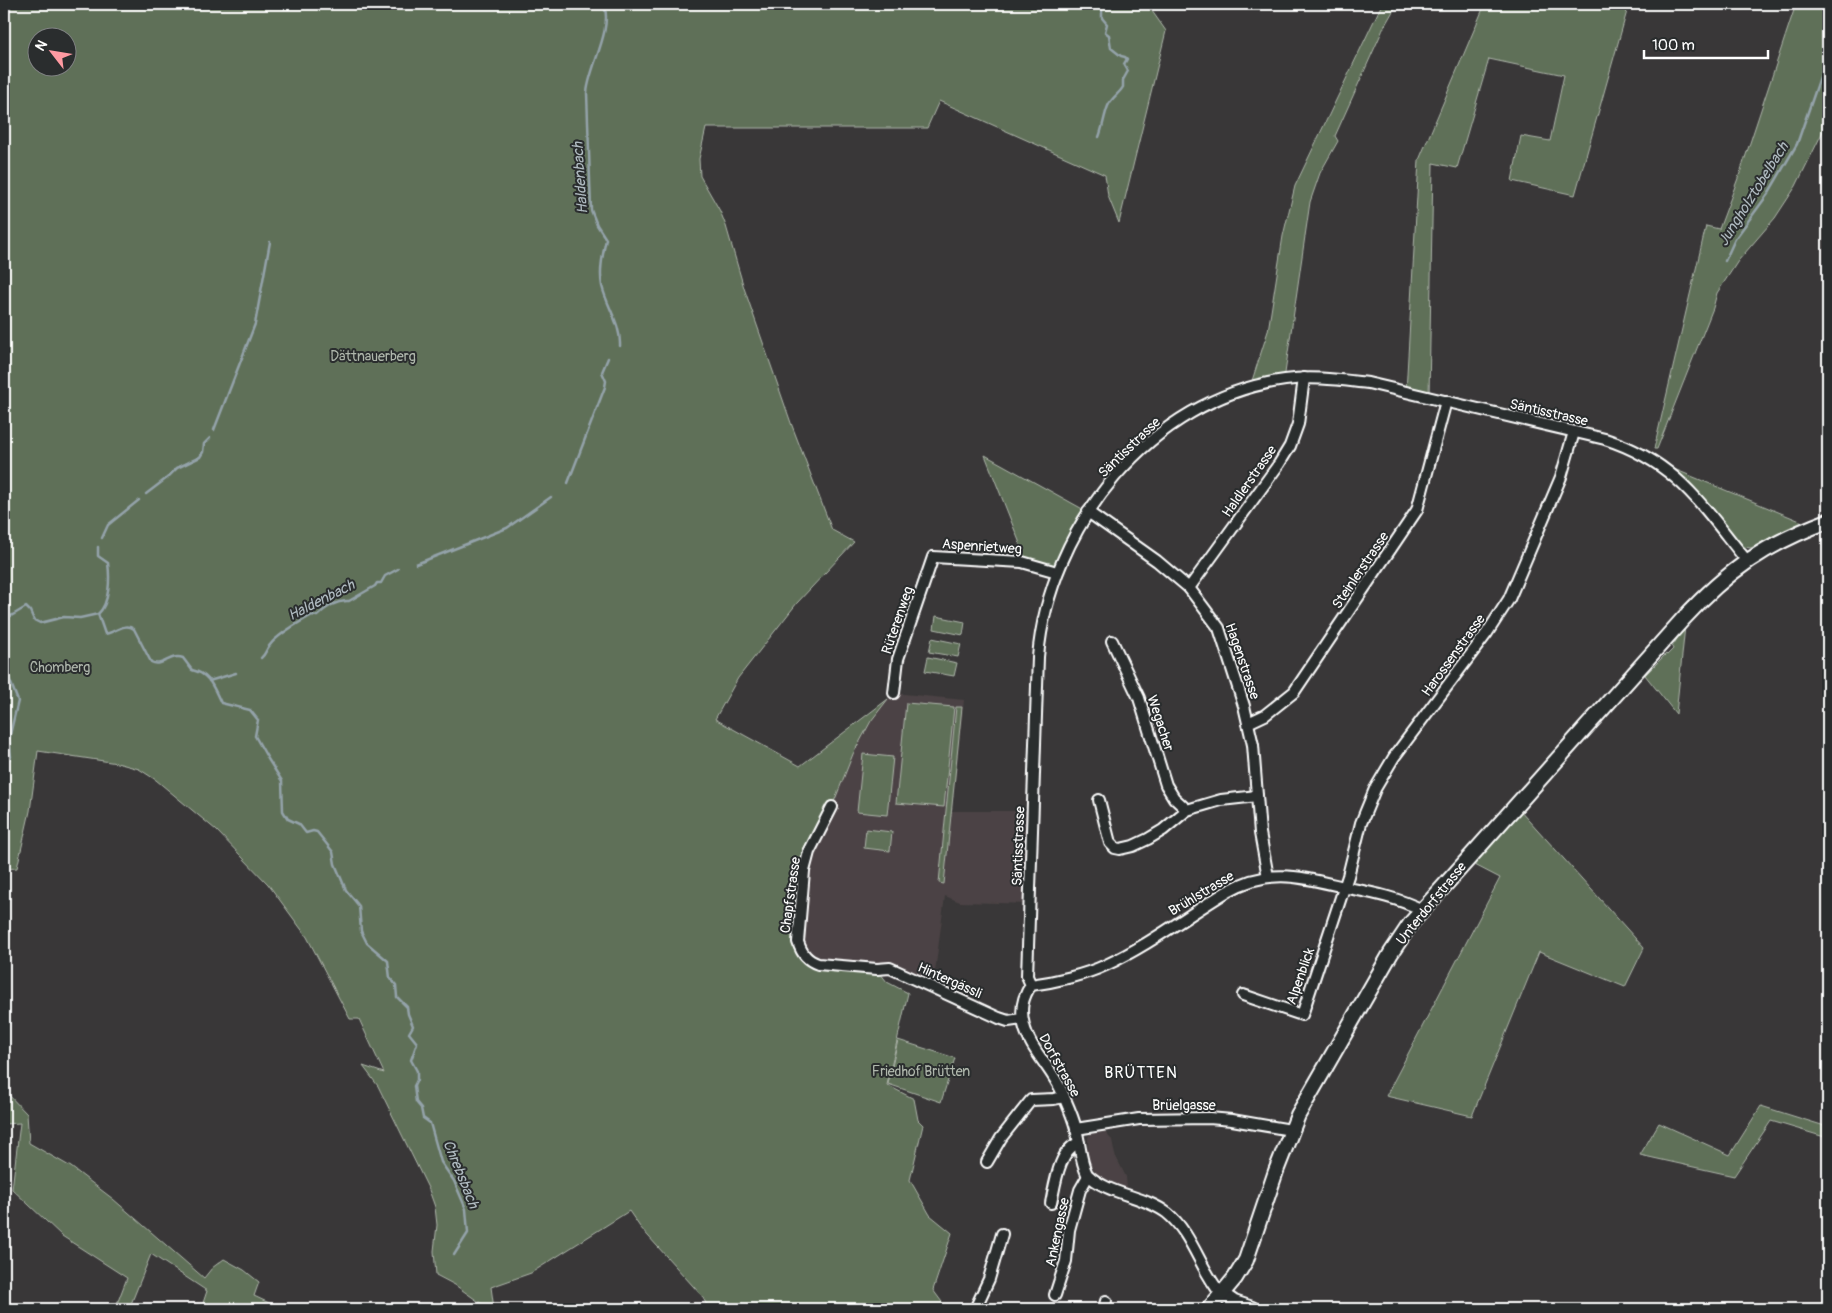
<svg xmlns="http://www.w3.org/2000/svg" width="1832" height="1313" viewBox="0 0 1832 1313" font-family="Pangolin,sans-serif">
<style>
.built{fill:#4b4344}
.green{fill:#5f6f58;stroke:#afb7ac;fill-rule:evenodd}
.lines{fill:none;stroke-linecap:round;stroke-linejoin:round}
.stream{stroke:#94a3aa;stroke-width:2.5}
.street-casing{stroke:#fff;stroke-width:14}
.secondary-casing{stroke:#fff;stroke-width:18}
.street{stroke:#2a2d2e;stroke-width:10}
.secondary{stroke:#2a2d2e;stroke-width:14}
.labels{text-anchor:middle;stroke-width:4;stroke-linejoin:round;paint-order:stroke}
.park-label{font-size:14px;fill:#afb7ac;stroke:#2a2d2e}
.street-label{font-size:14px;fill:#fff;stroke:#2a2d2e}
.water-label{font-size:15px;font-style:italic;fill:#afbac0;stroke:#2a2d2e}
.quarter-label{font-size:16px;letter-spacing:1px;fill:#fff;stroke:#2a2d2e}
</style>
<rect width="100%" height="100%" fill="#393738"/>
<filter id="ink" filterUnits="userSpaceOnUse"><feTurbulence type="fractalNoise" baseFrequency=".02" numOctaves="2"/><feDisplacementMap in="SourceGraphic" scale="10" xChannelSelector="R" yChannelSelector="G"/><feConvolveMatrix kernelMatrix="1 2 1 2 8 2 1 2 1" color-interpolation-filters="sRGB"/></filter>
<g filter="url(#ink)">
<!-- built -->
<g class="built">
<polygon points="894,693 964,700 952,811 1033,811 1030,904 960,902 945,896 933,987 890,968 818,964 801,952 804,871 853,754 871,721 888,699"/>
<polygon points="1102,1129 1112,1140 1115,1155 1126,1177 1127,1188 1107,1180 1096,1173 1089,1162 1086,1149 1088,1148 1088,1138 1090,1134 1095,1133 1095,1130"/>
</g>
<!-- green -->
<g class="green">
<path d="M4,4h1143l19,27 -47,192 -11,-27 -3,-21 -166,-74 -12,27h-221l-7,31 1,17 20,35 6,15 18,62 47,135 41,107 22,12 -57,61 -59,75 -23,41 85,47 88,-67 -17,22 -18,33 -21,53 -23,45 -11,90 11,19 68,8 10,13 21,11 -21,92 27,14 4,21 5,5 -13,55 20,35 22,18 -19,57 14,19h-238l-7,-13 -62,-69 -11,-16 -98,62 -40,14 3,22h-5l-34,-24 -19,-10 -2,-24 3,-26 -2,-18 -6,-17 -51,-104 -15,-20 21,7 -25,-54h-9l-43,-82 -39,-53 -52,-54 -60,-50 -17,-11 -22,-6 -79,-12 -8,60 -13,57 -13,1zM38,38h30v30h-30z"/>
<polygon points="1382,4 1397,4 1384,27 1335,136 1338,141 1320,173 1310,202 1284,380 1250,387 1268,331 1283,236 1295,186"/>
<polygon points="1485,4 1629,4 1575,195 1512,181 1521,136 1550,141 1564,75 1489,59 1457,168 1433,163 1429,397 1406,392 1419,160"/>
<polygon points="1796,4 1828,4 1828,121 1796,186 1775,218 1738,261 1717,293 1713,308 1657,449 1654,449 1706,226 1719,229 1740,173"/>
<polygon points="985,455 1088,512 1057,572 1026,562 1019,541"/>
<polygon points="1674,469 1805,523 1777,534 1751,548 1743,547 1696,490"/>
<polygon points="936,616 965,622 963,635 934,629"/>
<polygon points="1685,626 1676,714 1645,675 1666,654 1667,655 1673,649 1672,647"/>
<polygon points="932,638 961,644 958,657 929,652"/>
<polygon points="928,657 957,663 954,676 925,671"/>
<polygon points="906,703 954,707 944,807 896,803"/>
<polygon points="956,707 962,707 944,884 939,883"/>
<polygon points="863,754 893,757 887,815 857,812"/>
<polygon points="1519,809 1644,948 1625,987 1539,952 1472,1116 1386,1096 1500,878 1471,863"/>
<polygon points="866,829 892,832 890,851 864,848"/>
<polygon points="898,1040 955,1058 941,1102 888,1084"/>
<polygon points="4,1090 27,1114 29,1143 71,1167 113,1199 204,1278 212,1268 224,1259 244,1270 259,1282 254,1296 282,1309 201,1309 207,1291 151,1254 129,1309 115,1309 127,1278 62,1236 12,1189 20,1123 4,1124"/>
<polygon points="1761,1106 1828,1127 1828,1138 1771,1121 1734,1176 1640,1155 1659,1123 1730,1155"/>
</g>
<g class="lines">
<!-- stream -->
<g class="stream">
<path d="M604,4c9,26 -15,63 -17,89l4,117 6,15 9,14c-3,15 -7,31 -4,47 5,21 19,38 18,60"/>
<polyline points="4,12 15,4"/>
<path d="M1099,137c4,-10 5,-21 9,-31 3,-8 11,-12 15,-19v-7l5,-9 -4,-7 3,-5 -2,-2 -4,-1 -10,-8 -2,-13 -4,-3 2,-8 -5,-6v-14"/>
<polyline points="1725,261 1735,239 1768,194 1797,144 1828,54"/>
<polyline points="214,430 255,324 270,242"/>
<polyline points="568,483 605,387 606,381 602,372 608,358"/>
<polyline points="146,494 167,478 177,468 200,457 203,452 204,444 210,438"/>
<polyline points="102,538 108,525 139,500"/>
<polyline points="416,564 507,528 551,497"/>
<path d="M4,610l7,6 15,-9 4,4 4,9 6,3 24,-6 16,1 18,-4 7,20c11,-2 19,-12 29,-5l17,33c12,6 20,-9 32,-4l9,12c18,4 21,17 29,33l29,7 8,10 -3,16 13,23 14,22 1,30 5,8 11,5 7,9 7,-2 4,1 16,20 2,12 11,26 13,16 2,25 6,12 21,18 2,17 6,7 1,12 10,10 1,7 5,12 -4,7 8,10 -6,17 6,11v9l-3,6 2,16 5,6 2,10 7,5 11,39 13,19 12,28 2,24 -14,22"/>
<path d="M98,614c12,-11 12,-36 10,-51l-10,-7v-9"/>
<polyline points="4,655 8,676 18,701 9,739 11,757 4,766"/>
<path d="M261,658c5,-4 5,-9 9,-13 8,-11 30,-23 42,-30l5,1c8,-8 20,-16 32,-15l26,-15 2,-3h4l4,-7 13,-7"/>
<polyline points="209,681 236,673"/>
<polyline points="4,774 4,780"/>
</g>
<defs>
<g id="street">
<polyline points="1088,512 1157,561 1189,588 1219,628 1244,706 1253,745 1260,833 1268,877"/>
<polyline points="1189,588 1279,464 1290,446 1298,424 1304,378"/>
<polyline points="1112,641 1139,698 1166,785 1174,798 1187,810"/>
<polyline points="894,693 898,659 933,557 1022,562 1057,572"/>
<polyline points="1248,723 1265,715 1294,692 1417,510 1446,401"/>
<polyline points="1099,800 1110,843 1115,848 1120,849 1133,846 1148,839 1163,830 1187,810 1221,800 1257,796"/>
<path d="M832,807l-23,45 -5,19 -6,71c4,12 9,18 20,22l59,5 13,-1 109,50 9,3 14,-2"/>
<path d="M1031,985l-4,-9 11,-319c11,-130 112,-259 247,-277 27,-4 55,0 83,3l237,56c72,23 97,67 142,122"/>
<path d="M1031,985c23,-3 54,-10 75,-20 43,-20 82,-50 122,-74 44,-25 76,-13 120,-3 25,5 51,10 74,22"/>
<path d="M1031,985c-9,13 -11,25 -7,40 5,23 28,44 38,67 5,12 11,24 14,37 4,14 4,31 11,45 21,21 56,21 80,39 25,20 33,56 54,81"/>
<polyline points="1243,995 1302,1015 1348,876 1361,823 1375,789 1394,757 1487,633 1509,599 1561,477 1574,432"/>
<polyline points="1076,1129 1139,1119 1209,1118 1232,1120 1291,1130"/>
<polyline points="987,1162 1001,1138 1031,1100 1054,1099 1064,1097"/>
<path d="M1051,1203c4,-18 8,-54 28,-60"/>
<polyline points="1055,1295 1066,1261 1069,1230 1080,1190 1088,1176"/>
<polyline points="975,1309 989,1279 1002,1234"/>
<polyline points="1104,1309 1106,1301"/>
</g>
<g id="secondary">
<polyline points="1221,1294 1234,1303 1252,1309"/>
<path d="M1209,1309l26,-31 11,-18 30,-89 22,-56 93,-162 20,-30 272,-304c45,-49 83,-75 145,-98"/>
</g>
</defs>
<!-- street casing -->
<use href="#street" class="street-casing"/>
<!-- secondary casing -->
<use href="#secondary" class="secondary-casing"/>
<!-- street -->
<use href="#street" class="street"/>
<!-- secondary -->
<use href="#secondary" class="secondary"/>
</g>
</g>
<g class="labels">
<!-- park labels -->
<g class="park-label">
<text x="373" y="361">Dättnauerberg</text>
<text x="60" y="672">Chomberg</text>
<text x="921" y="1076">Friedhof Brütten</text>
</g>
<!-- street labels -->
<g class="street-label">
<text transform="translate(1549 412) rotate(13)" y="5">Säntisstrasse</text>
<text transform="translate(1129 447) rotate(-44)" y="5">Säntisstrasse</text>
<text transform="translate(1249 481) rotate(-55)" y="5">Haldlerstrasse</text>
<text transform="translate(982 546) rotate(4)" y="5">Aspenrietweg</text>
<text transform="translate(1360 570) rotate(-56)" y="5">Steinlerstrasse</text>
<text transform="translate(897 620) rotate(-71)" y="5">Rüterenweg</text>
<text transform="translate(1453 655) rotate(-54)" y="5">Harossenstrasse</text>
<text transform="translate(1243 661) rotate(71)" y="5">Hagenstrasse</text>
<text transform="translate(1161 723) rotate(72)" y="5">Wegacher</text>
<text transform="translate(1018 846) rotate(-88)" y="5">Säntisstrasse</text>
<text transform="translate(1201 893) rotate(-31)" y="5">Brühlstrasse</text>
<text transform="translate(790 895) rotate(-82)" y="5">Chapfstrasse</text>
<text transform="translate(1431 903) rotate(-51)" y="5">Unterdorfstrasse</text>
<text transform="translate(1300 976) rotate(-71)" y="5">Alpenblick</text>
<text transform="translate(950 980) rotate(24)" y="5">Hintergässli</text>
<text transform="translate(1060 1065) rotate(61)" y="5">Dorfstrasse</text>
<text x="1184" y="1110">Brüelgasse</text>
<text transform="translate(1057 1232) rotate(-78)" y="5">Ankengasse</text>
</g>
<!-- water labels -->
<g class="water-label">
<text transform="translate(580 178) rotate(-94)" y="5">Haldenbach</text>
<text transform="translate(1753 194) rotate(-58)" y="5">Jungholztobelbach</text>
<text transform="translate(321 600) rotate(-27)" y="5">Haldenbach</text>
<text transform="translate(461 1174) rotate(68)" y="5">Chrebsbach</text>
</g>
<!-- quarter labels -->
<g class="quarter-label">
<text x="1141" y="1078">BRÜTTEN</text>
</g>
</g>
<!-- margin -->
<rect width="1832" height="1313" fill="none" stroke="#2a2d2e" stroke-width="20"/>
<rect x="10" y="10" width="1812" height="1293" fill="none" stroke="#fff" stroke-width="2" filter="url(#ink)"/>
<!-- north arrow -->
<g transform="translate(52 52) rotate(301)"><circle r="24" fill="#2a2d2e" stroke="#7f8182"/>
<path d="M0-4L9 19L0 12L-9 19Z" fill="#ff9aa2"/>
<text y="-8" font-size="14" font-weight="bold" text-anchor="middle" fill="#ffffff">N</text>
</g>
<!-- scale -->
<path d="M1644 50v8h124v-8" fill="none" stroke="#ffffff" stroke-width="2.5"/>
<text x="1652" y="50" font-size="15" fill="#ffffff" stroke="#2a2d2e" stroke-width="4" paint-order="stroke">100 m</text>
</svg>
